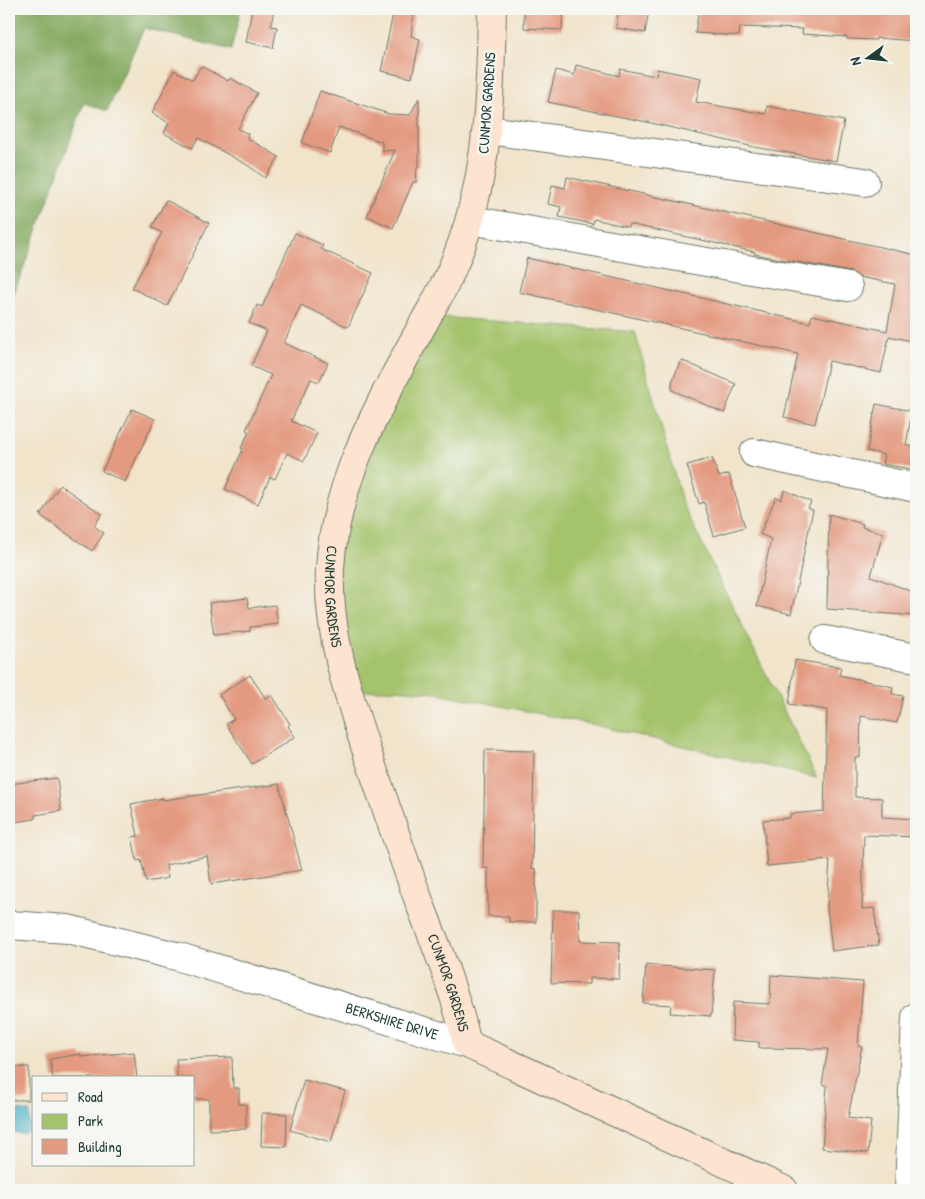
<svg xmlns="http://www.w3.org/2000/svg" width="925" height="1199" viewBox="0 0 925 1199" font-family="'Patrick Hand',sans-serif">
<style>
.green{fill:#a4c36b;stroke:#628050}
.forest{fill:#83a95f;stroke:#51734a}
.water{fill:#45acc4;stroke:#32747c}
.building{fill:#e49a80}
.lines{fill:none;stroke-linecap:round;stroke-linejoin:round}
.lane-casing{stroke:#687769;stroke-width:16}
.street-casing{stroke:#687769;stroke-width:30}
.secondary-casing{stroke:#687769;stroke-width:30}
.lane{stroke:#fff;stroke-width:14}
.street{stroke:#fff;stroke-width:28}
.secondary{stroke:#fde4d1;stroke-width:28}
.labels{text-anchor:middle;stroke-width:4.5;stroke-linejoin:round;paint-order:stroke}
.street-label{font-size:15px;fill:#1f3d34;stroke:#f6f6f2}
</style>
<rect width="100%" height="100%" fill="#f6f6f2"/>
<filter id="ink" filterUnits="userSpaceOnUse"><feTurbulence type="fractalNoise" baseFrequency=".02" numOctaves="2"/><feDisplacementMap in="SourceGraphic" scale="10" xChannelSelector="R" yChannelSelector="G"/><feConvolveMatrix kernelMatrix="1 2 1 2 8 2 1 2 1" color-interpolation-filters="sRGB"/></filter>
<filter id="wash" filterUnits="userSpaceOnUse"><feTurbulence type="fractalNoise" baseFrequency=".0096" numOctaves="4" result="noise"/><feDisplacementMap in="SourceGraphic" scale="20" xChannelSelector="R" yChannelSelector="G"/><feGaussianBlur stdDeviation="1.12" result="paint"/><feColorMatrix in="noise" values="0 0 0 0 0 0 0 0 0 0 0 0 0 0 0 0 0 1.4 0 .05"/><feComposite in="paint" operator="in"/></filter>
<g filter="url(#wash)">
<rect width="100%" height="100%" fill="#f1e4cb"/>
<!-- green -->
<polygon class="green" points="428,316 635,332 683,505 817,778 595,725 437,693 396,689 349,692 334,534"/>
<!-- forest -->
<polygon class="forest" points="9,9 241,9 231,50 144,28 107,111 84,103 9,307"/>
<!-- water -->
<polygon class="water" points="9,1108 30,1112 29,1130 24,1134 9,1131"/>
<g id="blocks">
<!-- building -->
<g class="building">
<polygon points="252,9 274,9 271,26 277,27 273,48 246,42"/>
<polygon points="394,9 414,11 411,36 420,39 412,78 381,71"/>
<polygon points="524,9 563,9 562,30 524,28"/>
<polygon points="619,9 649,9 645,33 616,28"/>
<polygon points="699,9 814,9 834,10 834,12 891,14 892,9 916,9 916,41 876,38 876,40 847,39 847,37 802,34 803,29 740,27 739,36 695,33"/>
<polygon points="576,65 619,76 620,69 656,76 657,69 701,78 696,102 766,114 767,106 844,121 836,161 754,147 647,122 548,102 556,70 574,75"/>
<polygon points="201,66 228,81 230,78 257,93 238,129 248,134 247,138 279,157 265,178 249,166 198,138 192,148 164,133 169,123 152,113 174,70 193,80"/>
<polygon points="320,91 389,114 410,115 419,98 419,167 417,167 416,182 413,182 393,228 367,216 395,150 382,151 382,142 339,127 330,153 302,143"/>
<polygon points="567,177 916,255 916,342 889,336 881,373 829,361 815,424 784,417 798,354 519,292 527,258 810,323 812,315 887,331 895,284 859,277 851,272 754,254 755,252 629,224 628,227 594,219 593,224 559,217 561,207 548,204 552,185 565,188"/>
<polygon points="166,200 209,223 167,306 132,288 162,233 152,227"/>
<polygon points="295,233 323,245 321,249 373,273 348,327 301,305 284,343 328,363 319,382 311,379 291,421 317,433 304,461 287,453 275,479 270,477 258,504 225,489 243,449 241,448 249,432 246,430 271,375 251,366 267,331 249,323 257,305 262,307"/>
<polygon points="681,360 736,384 724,413 672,390 672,382"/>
<polygon points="876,404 912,411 906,445 916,447 916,470 882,464 884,455 867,451"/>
<polygon points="132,409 155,419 125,482 102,471"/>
<polygon points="712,458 719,477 729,474 745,527 714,536 704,502 699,504 687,465"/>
<polygon points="60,485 102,514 94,526 104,533 92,551 40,515"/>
<polygon points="785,490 811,502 808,508 813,510 791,614 757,606 771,539 760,534 776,497 781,500"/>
<polygon points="829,514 863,524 862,527 883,533 871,576 916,593 916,616 827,609"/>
<polygon points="247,598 249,608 275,605 278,624 250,627 250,631 214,635 209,603"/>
<polygon points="795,660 841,667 839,675 893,687 892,694 903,696 897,723 861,716 860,757 855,757 855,797 882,798 882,817 916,819 916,837 864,835 862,909 874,908 879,945 832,951 827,908 830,860 767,866 763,820 790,818 790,814 824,811 827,710 789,704"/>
<polygon points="250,675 266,699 272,695 290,724 288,726 295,737 252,764 226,724 234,719 219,695"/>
<polygon points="485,750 534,751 532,868 536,869 536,922 509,922 509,917 488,916 488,868 483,868"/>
<polygon points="57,778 61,811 35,815 35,819 14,822 9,784"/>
<polygon points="279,784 302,870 211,884 207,856 166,865 168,878 146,882 141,860 137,861 132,837 138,836 131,804 163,798 163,800"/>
<polygon points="553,910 579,910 580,941 620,942 619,979 589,978 589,984 551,983"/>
<polygon points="646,965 715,970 711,1016 670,1013 671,1005 643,1003"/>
<polygon points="771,975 863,982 858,1046 862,1046 848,1118 871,1121 868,1153 822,1148 827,1086 822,1084 828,1049 759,1048 759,1042 732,1040 733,1002 770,1004"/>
<polygon points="134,1052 137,1078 53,1078 50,1059 81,1054 81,1057"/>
<polygon points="232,1057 233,1088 239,1088 239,1104 246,1104 246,1129 209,1130 209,1099 194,1099 194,1078 177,1078 176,1059"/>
<rect x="9" y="1067" width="20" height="33"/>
<polygon points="304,1080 345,1091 331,1142 290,1130"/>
<polygon points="262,1113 287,1114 286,1147 261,1146"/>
</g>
</g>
</g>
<g filter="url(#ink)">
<use href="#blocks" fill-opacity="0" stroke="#687769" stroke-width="1"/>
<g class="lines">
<defs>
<polyline id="lane" points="736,1190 752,1176"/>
<g id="street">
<polyline points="488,130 865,182"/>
<polyline points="470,220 848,287"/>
<polyline points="754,453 916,488"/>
<polyline points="825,640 916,658"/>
<path id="s1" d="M9,925l59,4 108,27 291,88"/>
<polyline points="909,1190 916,1017"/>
</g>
<g id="secondary">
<path id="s2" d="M492,9c-2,92 -3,176 -41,262 -8,19 -19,36 -28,53 -41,76 -88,155 -93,244 -3,62 17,123 36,181 18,52 35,103 54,155 18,46 36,91 47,140l317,146"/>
</g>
</defs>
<!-- lane casing -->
<use href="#lane" class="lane-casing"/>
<!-- street casing -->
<use href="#street" class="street-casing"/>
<!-- secondary casing -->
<use href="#secondary" class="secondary-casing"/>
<!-- lane -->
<use href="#lane" class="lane"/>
<!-- street -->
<use href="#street" class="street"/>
<!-- secondary -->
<use href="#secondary" class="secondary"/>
</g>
</g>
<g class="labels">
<!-- street labels -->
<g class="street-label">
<text transform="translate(487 103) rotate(-86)" y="5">CUNMOR GARDENS</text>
<text dy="5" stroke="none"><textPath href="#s2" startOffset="619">CUNMOR GARDENS</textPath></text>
<text dy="5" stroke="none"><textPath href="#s2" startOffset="1024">CUNMOR GARDENS</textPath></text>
<text dy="5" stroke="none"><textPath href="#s1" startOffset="396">BERKSHIRE DRIVE</textPath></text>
</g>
</g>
<!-- margin -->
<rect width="925" height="1199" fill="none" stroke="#f6f6f2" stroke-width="30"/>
<!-- legend -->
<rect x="32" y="1076" width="162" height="90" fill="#f6f6f2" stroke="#a0aca6"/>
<rect x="42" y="1093" width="25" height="8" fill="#fde4d1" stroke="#a0aca6"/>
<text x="78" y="1102" font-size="15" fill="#1f3d34">Road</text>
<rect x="42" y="1114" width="25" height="15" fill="#a4c36b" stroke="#a0aca6"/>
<text x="78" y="1126" font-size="15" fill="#1f3d34">Park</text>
<rect x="42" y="1139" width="25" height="15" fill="#e49a80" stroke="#a0aca6"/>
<text x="78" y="1152" font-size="15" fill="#1f3d34">Building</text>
<!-- north arrow -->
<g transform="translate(868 58) rotate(255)" stroke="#f6f6f2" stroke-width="4" paint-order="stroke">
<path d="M0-4L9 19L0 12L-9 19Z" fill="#1f3d34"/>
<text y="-8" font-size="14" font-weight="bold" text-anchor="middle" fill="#1f3d34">N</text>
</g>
</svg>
